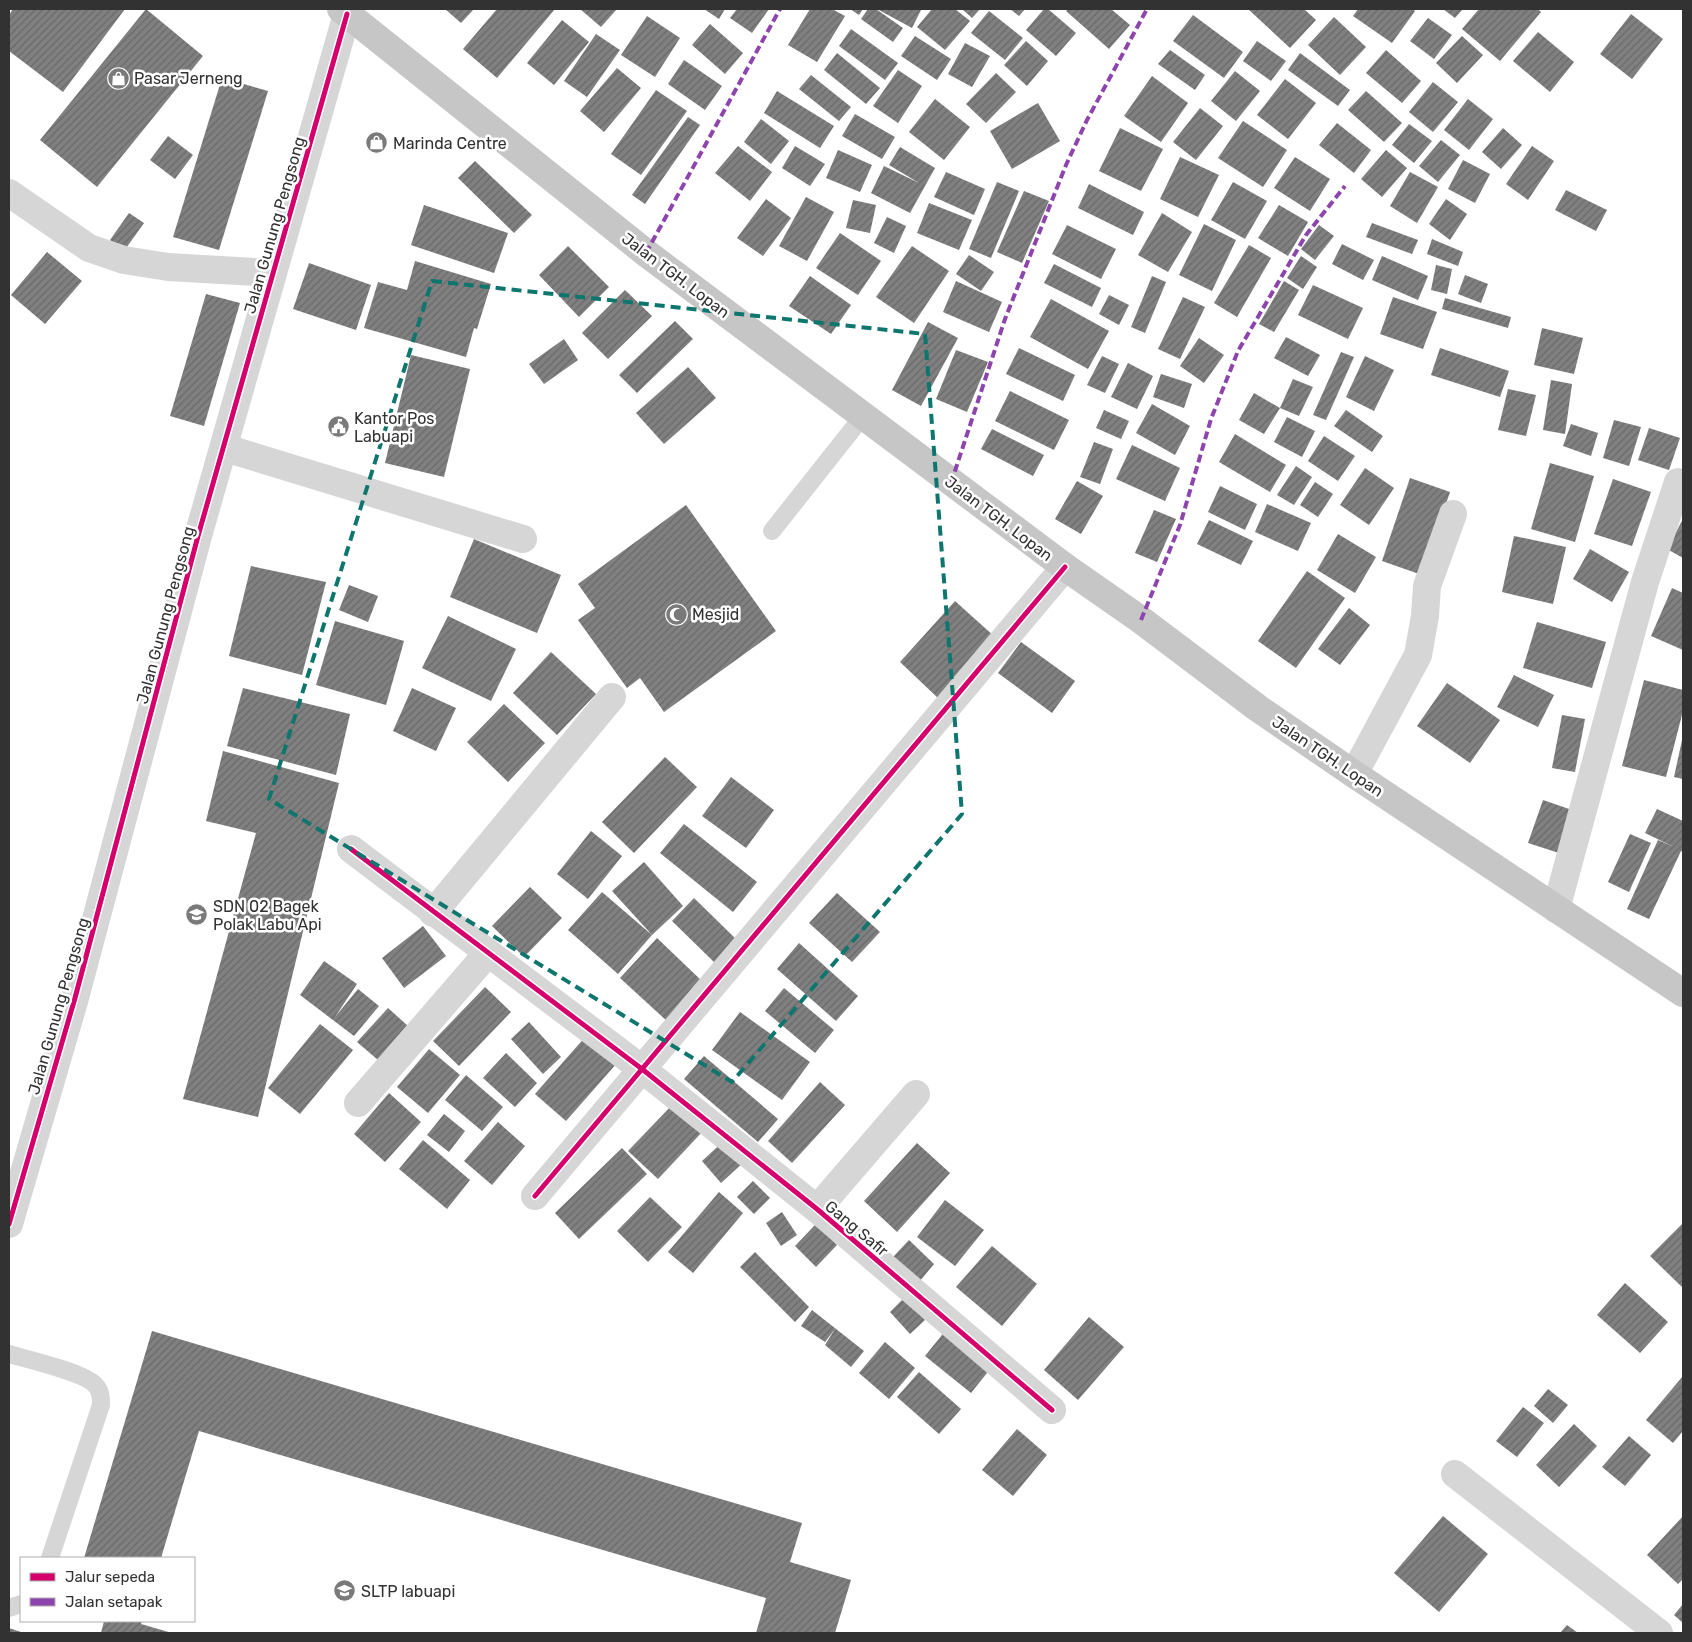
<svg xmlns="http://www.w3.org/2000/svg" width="1692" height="1642" viewBox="0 0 1692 1642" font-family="Rubik,sans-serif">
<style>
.building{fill:url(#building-hatch)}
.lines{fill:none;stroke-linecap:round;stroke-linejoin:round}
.service{stroke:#d6d6d6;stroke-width:18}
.minor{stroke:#d6d6d6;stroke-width:28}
.tertiary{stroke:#d6d6d6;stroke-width:28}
.trunk{stroke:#c6c6c6;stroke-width:28}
.quiet{stroke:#8e44ad;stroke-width:4;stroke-dasharray:8 4;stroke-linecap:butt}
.cycleway-casing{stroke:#fff;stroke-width:8}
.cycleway{stroke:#d6006c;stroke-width:5}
.marked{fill:none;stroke:#0f766e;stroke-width:4;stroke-dasharray:10 6;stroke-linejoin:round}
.labels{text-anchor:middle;stroke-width:5;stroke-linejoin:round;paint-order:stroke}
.poi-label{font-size:16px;fill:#323232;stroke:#fff;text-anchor:start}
.street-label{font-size:16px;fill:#323232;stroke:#fff}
</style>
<defs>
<pattern id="building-hatch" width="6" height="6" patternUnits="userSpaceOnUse" patternTransform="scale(1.25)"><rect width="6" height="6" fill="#808080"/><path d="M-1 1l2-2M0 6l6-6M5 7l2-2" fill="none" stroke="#696969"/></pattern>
</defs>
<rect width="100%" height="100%" fill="#fff"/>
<!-- building -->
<g class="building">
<polygon points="13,9 125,9 63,92 9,51 9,15"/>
<polygon points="146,9 203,56 97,187 40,140"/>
<polygon points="445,9 474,9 461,23"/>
<polygon points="497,9 555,9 497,78 463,49"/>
<polygon points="580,9 617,9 601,27"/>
<polygon points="704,9 725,9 719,19"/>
<polygon points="737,9 769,9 752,33 730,18"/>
<polygon points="810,9 832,9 845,16 817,62 788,45"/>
<polygon points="850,9 863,9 859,15"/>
<polygon points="868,9 876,9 903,28 893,42 861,19"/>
<polygon points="877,9 918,9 921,10 912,28"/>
<polygon points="932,9 955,9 970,21 945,50 917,27"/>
<polygon points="962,9 980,9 972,18"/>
<polygon points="1010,9 1025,9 1019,16"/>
<polygon points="1044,9 1048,9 1076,33 1056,56 1026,30"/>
<polygon points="1068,9 1111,9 1130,25 1109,49 1066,11"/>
<polygon points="1248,9 1304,9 1316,20 1290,48"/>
<polygon points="1358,9 1412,9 1415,11 1392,43 1353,16"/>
<polygon points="1443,9 1463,9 1455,18"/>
<polygon points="1479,9 1538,9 1541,12 1500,61 1462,29"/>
<polygon points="989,11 1023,38 1005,60 971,33"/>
<polygon points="1631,14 1663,39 1632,79 1600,54"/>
<polygon points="1193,15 1243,52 1224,78 1173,41"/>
<polygon points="647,16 680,38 655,77 621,55"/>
<polygon points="1334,17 1366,47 1340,75 1308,45"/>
<polygon points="1428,18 1452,35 1434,59 1410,41"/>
<polygon points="562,20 589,42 554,85 527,63"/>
<polygon points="710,24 743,53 725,74 692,45"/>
<polygon points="851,29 898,63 885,80 839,46"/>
<polygon points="1538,32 1574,62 1550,92 1513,61"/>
<polygon points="596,34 620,50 587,97 564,81"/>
<polygon points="915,36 951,59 937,80 901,56"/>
<polygon points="1462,36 1483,55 1457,83 1436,63"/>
<polygon points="1026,41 1048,61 1027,86 1004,65"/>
<polygon points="1257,41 1286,61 1271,81 1243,61"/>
<polygon points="965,43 990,56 972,87 948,74"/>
<polygon points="1170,50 1205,75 1195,90 1158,64"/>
<polygon points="1386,50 1421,81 1402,103 1366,73"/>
<polygon points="837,53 880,88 866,104 824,70"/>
<polygon points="1300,53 1350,90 1338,106 1288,70"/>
<polygon points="684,60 722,86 705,110 668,84"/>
<polygon points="617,68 641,88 604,132 580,111"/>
<polygon points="898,70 922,86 898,123 873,106"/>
<polygon points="1235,71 1260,91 1236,121 1211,101"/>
<polygon points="996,73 1016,92 986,123 966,104"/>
<polygon points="811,75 851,107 839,121 799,89"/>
<polygon points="1152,76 1188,103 1161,142 1124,116"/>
<polygon points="222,78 268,91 219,250 173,237"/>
<polygon points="1285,79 1316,103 1288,139 1257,115"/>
<polygon points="1433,82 1458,102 1433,132 1409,112"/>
<polygon points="656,90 687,111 641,175 611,154"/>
<polygon points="777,91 834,126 820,148 764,113"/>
<polygon points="1366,91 1402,123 1384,142 1348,110"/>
<polygon points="935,99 970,127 944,160 909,132"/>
<polygon points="1468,99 1493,119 1469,150 1444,130"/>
<polygon points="1038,103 1060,141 1012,169 990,131"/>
<polygon points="1200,108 1223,126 1196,160 1173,142"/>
<polygon points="855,114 895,137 882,159 842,136"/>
<polygon points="688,117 700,125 645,204 632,195"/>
<polygon points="761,119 789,141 771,164 744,142"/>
<polygon points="1243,121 1287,150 1263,187 1218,158"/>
<polygon points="1337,123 1371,150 1354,173 1319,145"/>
<polygon points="1409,124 1432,141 1414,163 1392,145"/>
<polygon points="1120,128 1163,149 1141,191 1099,171"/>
<polygon points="1503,128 1522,145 1501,169 1482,152"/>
<polygon points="168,136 193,155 175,179 150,160"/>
<polygon points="1441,140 1460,155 1438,182 1419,166"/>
<polygon points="738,146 772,172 750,201 715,173"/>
<polygon points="795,146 825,164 810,186 782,168"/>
<polygon points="1532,146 1554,161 1528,200 1506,184"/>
<polygon points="900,147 935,168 910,213 871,193 884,166 919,183 889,165"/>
<polygon points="838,150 872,165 860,192 826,178"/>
<polygon points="1386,150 1407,168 1382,197 1361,179"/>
<polygon points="1180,157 1219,175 1198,217 1160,199"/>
<polygon points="1295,157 1330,179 1310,211 1274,188"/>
<polygon points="1463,160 1490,174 1475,203 1448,189"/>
<polygon points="475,161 532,215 514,233 458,178"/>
<polygon points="946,172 985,189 974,215 934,197"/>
<polygon points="1410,172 1438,187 1417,223 1390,206"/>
<polygon points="997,182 1019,191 991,258 969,249"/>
<polygon points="1233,182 1267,201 1245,239 1211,220"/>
<polygon points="1089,184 1144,212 1133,235 1078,208"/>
<polygon points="1566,190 1607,210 1596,231 1555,210"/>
<polygon points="1024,191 1049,201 1022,263 997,252"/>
<polygon points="806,197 834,212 807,261 779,246"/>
<polygon points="766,199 791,218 763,256 737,238"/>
<polygon points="1446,199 1467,214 1450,240 1429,224"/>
<polygon points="853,200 876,205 870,233 846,228"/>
<polygon points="929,203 972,220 959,250 917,233"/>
<polygon points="424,205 508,233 494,273 411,245"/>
<polygon points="1279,205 1308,222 1288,256 1258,238"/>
<polygon points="129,213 144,223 124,251 110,240"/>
<polygon points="1162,213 1192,232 1168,272 1138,255"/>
<polygon points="887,217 906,226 894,253 874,243"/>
<polygon points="1372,223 1418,240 1412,254 1366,237"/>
<polygon points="1204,224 1236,240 1212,291 1179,275"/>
<polygon points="1067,225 1116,249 1101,279 1052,254"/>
<polygon points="1319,225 1334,236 1315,260 1301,249"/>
<polygon points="840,233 881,261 858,295 816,268"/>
<polygon points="1432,239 1463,252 1458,266 1427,254"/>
<polygon points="1342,244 1374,260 1363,280 1332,264"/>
<polygon points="1249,245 1271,258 1237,317 1214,303"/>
<polygon points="568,246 609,287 579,317 539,275"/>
<polygon points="912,246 949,271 914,323 876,297"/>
<polygon points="47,252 82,281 45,324 11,295"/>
<polygon points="969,255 994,272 981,291 956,274"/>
<polygon points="1301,256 1317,267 1303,289 1287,278"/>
<polygon points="1382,256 1428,276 1418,300 1372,280"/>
<polygon points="415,261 491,284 477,329 474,328 466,357 364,328 378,282 407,290"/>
<polygon points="309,263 371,285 356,330 293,309"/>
<polygon points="1054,264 1101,288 1092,307 1044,283"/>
<polygon points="1436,265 1452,269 1447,294 1431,290"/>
<polygon points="1465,275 1488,284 1481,303 1458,294"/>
<polygon points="810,276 851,305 831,334 789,306"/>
<polygon points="1152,276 1166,282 1145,333 1131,327"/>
<polygon points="956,281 1002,302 989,332 943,312"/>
<polygon points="1284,281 1299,290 1274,332 1259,324"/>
<polygon points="1313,285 1363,308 1348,339 1298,315"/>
<polygon points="625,290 652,316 608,359 582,333"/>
<polygon points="206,294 240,303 204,426 170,416"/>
<polygon points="1109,295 1129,305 1119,325 1099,314"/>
<polygon points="1183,297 1205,307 1180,359 1158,349"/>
<polygon points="1393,297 1437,312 1423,349 1380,334"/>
<polygon points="1445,298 1511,317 1508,328 1442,309"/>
<polygon points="1051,299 1109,331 1088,369 1030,337"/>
<polygon points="675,321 693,339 637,393 619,375"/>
<polygon points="928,322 958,338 921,406 892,390"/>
<polygon points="1542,328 1583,338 1574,374 1534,365"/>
<polygon points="1286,337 1320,355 1308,376 1274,358"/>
<polygon points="1199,338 1224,355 1204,383 1180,366"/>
<polygon points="564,339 578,360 544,384 529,364"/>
<polygon points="1019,348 1075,375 1063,401 1006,374"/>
<polygon points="1440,348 1509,371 1500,397 1431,375"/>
<polygon points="956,350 988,362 967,412 936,399"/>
<polygon points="1341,352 1354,357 1326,420 1313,415"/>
<polygon points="411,355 470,369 444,477 385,463"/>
<polygon points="1102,356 1119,364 1105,393 1087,385"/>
<polygon points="1365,356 1394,370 1374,411 1346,397"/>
<polygon points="1128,363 1153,376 1137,409 1111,397"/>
<polygon points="688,367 716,398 664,444 636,413"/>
<polygon points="1161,374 1192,384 1184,408 1153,397"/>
<polygon points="1293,379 1313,387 1299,416 1280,408"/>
<polygon points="1551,380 1572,384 1565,434 1543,430"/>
<polygon points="1508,389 1536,395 1526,436 1498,430"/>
<polygon points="1010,391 1069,420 1054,450 995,421"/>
<polygon points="1254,393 1280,408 1264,434 1239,420"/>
<polygon points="1152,404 1190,426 1175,455 1136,433"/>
<polygon points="1104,410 1129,421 1121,439 1096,428"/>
<polygon points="1346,410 1383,436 1372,452 1334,426"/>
<polygon points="1287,417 1315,431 1302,457 1274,442"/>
<polygon points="1614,420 1641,427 1629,466 1603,458"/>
<polygon points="1571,424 1598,433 1591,456 1563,446"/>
<polygon points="1649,428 1680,438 1669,470 1638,460"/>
<polygon points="992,429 1044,455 1033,476 981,449"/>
<polygon points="1235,434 1286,465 1270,492 1219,462"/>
<polygon points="1324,436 1355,456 1338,481 1308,461"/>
<polygon points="1094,442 1113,449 1100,484 1080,477"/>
<polygon points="1132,445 1180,468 1165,501 1116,479"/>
<polygon points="1550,463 1594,476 1575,542 1531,529"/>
<polygon points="1296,466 1312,477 1294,505 1277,495"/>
<polygon points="1365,468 1394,488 1369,525 1340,505"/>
<polygon points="1410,478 1450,492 1422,575 1382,561"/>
<polygon points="1613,479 1651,492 1632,546 1594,534"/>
<polygon points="1077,481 1103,496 1081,534 1055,519"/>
<polygon points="1315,482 1333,494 1318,517 1300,505"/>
<polygon points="1220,486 1257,504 1245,530 1208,512"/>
<polygon points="1267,504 1311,523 1298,551 1255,532"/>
<polygon points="686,505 776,631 664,712 640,678 627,688 578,620 595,608 578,584"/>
<polygon points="1154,510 1176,519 1157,562 1135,553"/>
<polygon points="1683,519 1683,558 1667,549"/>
<polygon points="1209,520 1253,541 1241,565 1197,544"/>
<polygon points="1338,534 1376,557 1355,593 1317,570"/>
<polygon points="1514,536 1566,547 1553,604 1502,592"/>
<polygon points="474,539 561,575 537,633 450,597"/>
<polygon points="1590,549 1629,572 1612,602 1573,579"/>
<polygon points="251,566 326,582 302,675 229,656"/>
<polygon points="1307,571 1345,598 1296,668 1258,641"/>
<polygon points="349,585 378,596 368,622 339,610"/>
<polygon points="1672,588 1683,593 1683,650 1651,636"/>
<polygon points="955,601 995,637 939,699 900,662"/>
<polygon points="1349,608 1370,625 1340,665 1318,649"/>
<polygon points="448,616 516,649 491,701 422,668"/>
<polygon points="335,621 404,641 386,705 316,685"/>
<polygon points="1537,622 1606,642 1592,688 1523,668"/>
<polygon points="1021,642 1075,681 1052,713 998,673"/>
<polygon points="551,652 596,694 557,735 513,693"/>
<polygon points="1514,675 1554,695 1538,727 1497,707"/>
<polygon points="1644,680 1683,690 1683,711 1666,777 1622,766"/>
<polygon points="1447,683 1500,720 1470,763 1417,726"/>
<polygon points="243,688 350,714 336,775 227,746"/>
<polygon points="412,688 456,708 436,751 393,731"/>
<polygon points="504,704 545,743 508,782 467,742"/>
<polygon points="1562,715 1585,719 1575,772 1552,768"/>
<polygon points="1682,740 1683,740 1683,779 1674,777"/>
<polygon points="223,751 339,783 258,1117 183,1099 256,833 206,821"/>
<polygon points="665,757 697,787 634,853 602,822"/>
<polygon points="731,777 774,810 746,848 702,816"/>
<polygon points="1543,800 1575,811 1559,853 1528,843"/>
<polygon points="1657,809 1683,821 1683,852 1681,851 1649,919 1627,909 1658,840 1674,847 1645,833"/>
<polygon points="684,824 757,882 733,912 660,853"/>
<polygon points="591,831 622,856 588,899 557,874"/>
<polygon points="1630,834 1651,843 1629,892 1608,882"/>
<polygon points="644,862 683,906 652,935 618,974 568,930 602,892 652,935 612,891"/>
<polygon points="530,887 562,918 524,957 492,926"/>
<polygon points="837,893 880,932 852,962 809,923"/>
<polygon points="694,898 738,941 715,963 672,921"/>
<polygon points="423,926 446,956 404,988 382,958"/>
<polygon points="657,938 704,983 668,1022 620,978"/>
<polygon points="799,943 858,996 836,1021 777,969"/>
<polygon points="324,961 357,984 335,1017 358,989 379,1006 354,1036 300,995"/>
<polygon points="485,987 511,1012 459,1066 433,1041"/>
<polygon points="784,988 834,1030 815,1053 765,1011"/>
<polygon points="388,1008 408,1026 378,1060 357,1042"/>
<polygon points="740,1012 810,1062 782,1100 712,1050"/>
<polygon points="529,1022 561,1057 543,1074 511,1039"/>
<polygon points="320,1024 353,1050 300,1114 268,1088"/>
<polygon points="586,1036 617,1063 566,1121 535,1094"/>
<polygon points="429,1049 460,1075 428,1113 397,1087"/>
<polygon points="506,1053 537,1083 515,1107 483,1078"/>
<polygon points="704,1056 778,1119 758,1142 684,1079"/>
<polygon points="466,1075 503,1107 482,1131 445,1100"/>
<polygon points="820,1082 845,1105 792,1163 768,1141"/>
<polygon points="389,1093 421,1122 385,1162 354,1134"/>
<polygon points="675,1102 704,1130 658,1179 628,1151"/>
<polygon points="444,1114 465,1131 449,1152 427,1135"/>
<polygon points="498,1122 525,1146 492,1185 464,1161"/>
<polygon points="726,1139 746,1160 721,1183 702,1161"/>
<polygon points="423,1140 470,1180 447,1209 399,1169"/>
<polygon points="917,1143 950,1173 897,1232 864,1201"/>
<polygon points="622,1148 647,1174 579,1239 555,1213"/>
<polygon points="753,1181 770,1198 754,1214 737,1197"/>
<polygon points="719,1192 743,1213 693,1273 668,1252"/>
<polygon points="650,1197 682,1227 648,1262 617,1231"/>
<polygon points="945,1200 984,1230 955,1266 917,1237"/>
<polygon points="782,1212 797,1235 781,1246 766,1223"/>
<polygon points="1683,1223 1683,1288 1650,1256"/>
<polygon points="816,1224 837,1245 816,1267 795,1246"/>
<polygon points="909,1240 934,1264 920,1281 893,1257"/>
<polygon points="992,1246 1037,1284 1002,1326 956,1287"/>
<polygon points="755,1252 809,1307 795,1322 740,1267"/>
<polygon points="1625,1283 1668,1322 1640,1353 1597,1315"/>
<polygon points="904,1298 925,1320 910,1334 890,1312"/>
<polygon points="812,1310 864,1351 851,1367 825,1345 835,1329 825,1342 801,1326"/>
<polygon points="1089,1317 1124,1347 1078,1400 1044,1370"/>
<polygon points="946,1330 991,1368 971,1393 925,1356"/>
<polygon points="152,1331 802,1523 790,1562 851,1580 835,1633 756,1633 766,1598 199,1431 161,1558 84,1558"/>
<polygon points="885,1342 915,1368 889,1399 859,1373"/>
<polygon points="919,1372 961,1409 939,1434 897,1397"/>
<polygon points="1683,1376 1683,1431 1673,1443 1646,1420"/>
<polygon points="1548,1389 1568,1405 1553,1423 1534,1406"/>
<polygon points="1523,1407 1544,1423 1517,1457 1496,1441"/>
<polygon points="1574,1424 1597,1446 1559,1487 1536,1465"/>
<polygon points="1017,1429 1047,1455 1013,1496 982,1470"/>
<polygon points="1629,1436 1651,1455 1625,1486 1602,1467"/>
<polygon points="1443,1516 1488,1554 1439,1612 1394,1573"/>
<polygon points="1683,1516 1683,1579 1678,1584 1647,1555"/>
<polygon points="1683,1604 1683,1623 1674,1615"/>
<polygon points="104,1621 142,1621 141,1624 172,1633 101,1633"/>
<polygon points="1567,1625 1578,1633 1560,1633"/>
<polygon points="9,1628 24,1633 9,1633"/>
</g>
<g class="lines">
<!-- service -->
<g class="service">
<polyline points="772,531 863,416"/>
<path d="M9,1354c17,5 78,19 87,32 5,5 5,12 5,19l-51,153"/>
<polyline points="9,1608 21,1604"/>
</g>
<!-- minor -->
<g class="minor">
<polyline points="9,193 89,248 124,260 168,267 272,273"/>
<polyline points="225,448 523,539"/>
<polyline points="1354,774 1418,655 1425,616 1427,586 1453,514"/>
<polyline points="351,849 642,1069 817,1209 1052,1410"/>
<polyline points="1556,909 1645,582 1678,482"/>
<polyline points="433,913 612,697"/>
<polyline points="358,1103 487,954"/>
<polyline points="535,1196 1065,567"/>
<polyline points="817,1209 916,1094"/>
<polyline points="1455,1474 1659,1633"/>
</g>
<!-- tertiary -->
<polyline class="tertiary" points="9,1224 75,998 198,536 347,14"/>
<!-- trunk -->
<polyline class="trunk" points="341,9 646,253 1065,567 1141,620 1259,709 1354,774 1683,993"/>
<!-- quiet -->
<g class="quiet">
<polyline points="646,253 780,9"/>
<polyline points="951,483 1005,319 1066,165 1087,120 1147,9"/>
<polyline points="1141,620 1180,525 1211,419 1238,351 1306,235 1345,186"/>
</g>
<defs>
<g id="cycleway">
<polyline points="351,849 642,1069 817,1209 1052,1410"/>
<polyline points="535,1196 1065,567"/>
<polyline points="9,1224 75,998 198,536 347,14"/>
</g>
</defs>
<!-- cycleway casing -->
<use href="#cycleway" class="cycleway-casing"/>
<!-- cycleway -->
<use href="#cycleway" class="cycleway"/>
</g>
<!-- marked area -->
<path class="marked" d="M432,281l493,53 37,480 -230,268 -463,-283z"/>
<!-- icons -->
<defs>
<symbol id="shop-disc" viewBox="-11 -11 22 22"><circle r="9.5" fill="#7a7a7a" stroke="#fff"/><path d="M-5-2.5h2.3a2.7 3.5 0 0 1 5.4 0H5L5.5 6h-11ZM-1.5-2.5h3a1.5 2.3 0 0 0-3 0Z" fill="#fff"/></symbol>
<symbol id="civic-disc" viewBox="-11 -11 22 22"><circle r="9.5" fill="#7a7a7a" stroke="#fff"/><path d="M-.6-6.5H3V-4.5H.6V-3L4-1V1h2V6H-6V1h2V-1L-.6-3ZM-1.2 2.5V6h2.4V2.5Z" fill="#fff"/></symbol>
<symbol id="mosque-disc" viewBox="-11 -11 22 22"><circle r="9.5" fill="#7a7a7a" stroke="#fff"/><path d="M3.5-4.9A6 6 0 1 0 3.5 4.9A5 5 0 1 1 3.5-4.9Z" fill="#fff"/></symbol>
<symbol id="school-disc" viewBox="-11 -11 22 22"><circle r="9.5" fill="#7a7a7a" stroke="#fff"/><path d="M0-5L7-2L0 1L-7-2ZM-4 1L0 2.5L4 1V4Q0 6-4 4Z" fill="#fff"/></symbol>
</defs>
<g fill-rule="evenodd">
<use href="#shop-disc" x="106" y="66" width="25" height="25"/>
<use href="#shop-disc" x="364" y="130" width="25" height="25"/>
<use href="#civic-disc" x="326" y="414" width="25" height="25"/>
<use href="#mosque-disc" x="664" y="602" width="25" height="25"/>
<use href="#school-disc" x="184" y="902" width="25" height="25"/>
<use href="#school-disc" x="332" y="1578" width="25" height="25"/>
</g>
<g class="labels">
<!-- poi labels -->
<g class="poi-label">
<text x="134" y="84">Pasar Jerneng</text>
<text x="393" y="149">Marinda Centre</text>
<text x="354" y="424">Kantor Pos<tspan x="354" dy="18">Labuapi</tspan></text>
<text x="692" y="620">Mesjid</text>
<text x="213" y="912">SDN 02 Bagek<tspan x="213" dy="18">Polak Labu Api</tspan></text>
<text x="361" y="1597">SLTP labuapi</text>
</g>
<!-- street labels -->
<g class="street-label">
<text transform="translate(274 225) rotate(-74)" y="6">Jalan Gunung Pengsong</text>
<text transform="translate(676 275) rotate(37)" y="6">Jalan TGH. Lopan</text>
<text transform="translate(999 518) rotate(37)" y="6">Jalan TGH. Lopan</text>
<text transform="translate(165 615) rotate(-75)" y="6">Jalan Gunung Pengsong</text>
<text transform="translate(1328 756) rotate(34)" y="6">Jalan TGH. Lopan</text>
<text transform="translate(58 1006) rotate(-74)" y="6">Jalan Gunung Pengsong</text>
<text transform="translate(857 1228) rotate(40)" y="6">Gang Safir</text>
</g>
</g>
<!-- border -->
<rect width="1692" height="1642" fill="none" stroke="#323232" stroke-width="20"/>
<!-- legend -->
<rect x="20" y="1557" width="175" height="65" fill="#ffffff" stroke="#adadad"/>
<rect x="30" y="1573" width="25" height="8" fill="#d6006c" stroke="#adadad"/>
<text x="65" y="1582" font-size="15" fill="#323232">Jalur sepeda</text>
<rect x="30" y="1598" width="25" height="8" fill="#8e44ad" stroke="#adadad"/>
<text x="65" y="1607" font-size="15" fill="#323232">Jalan setapak</text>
</svg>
